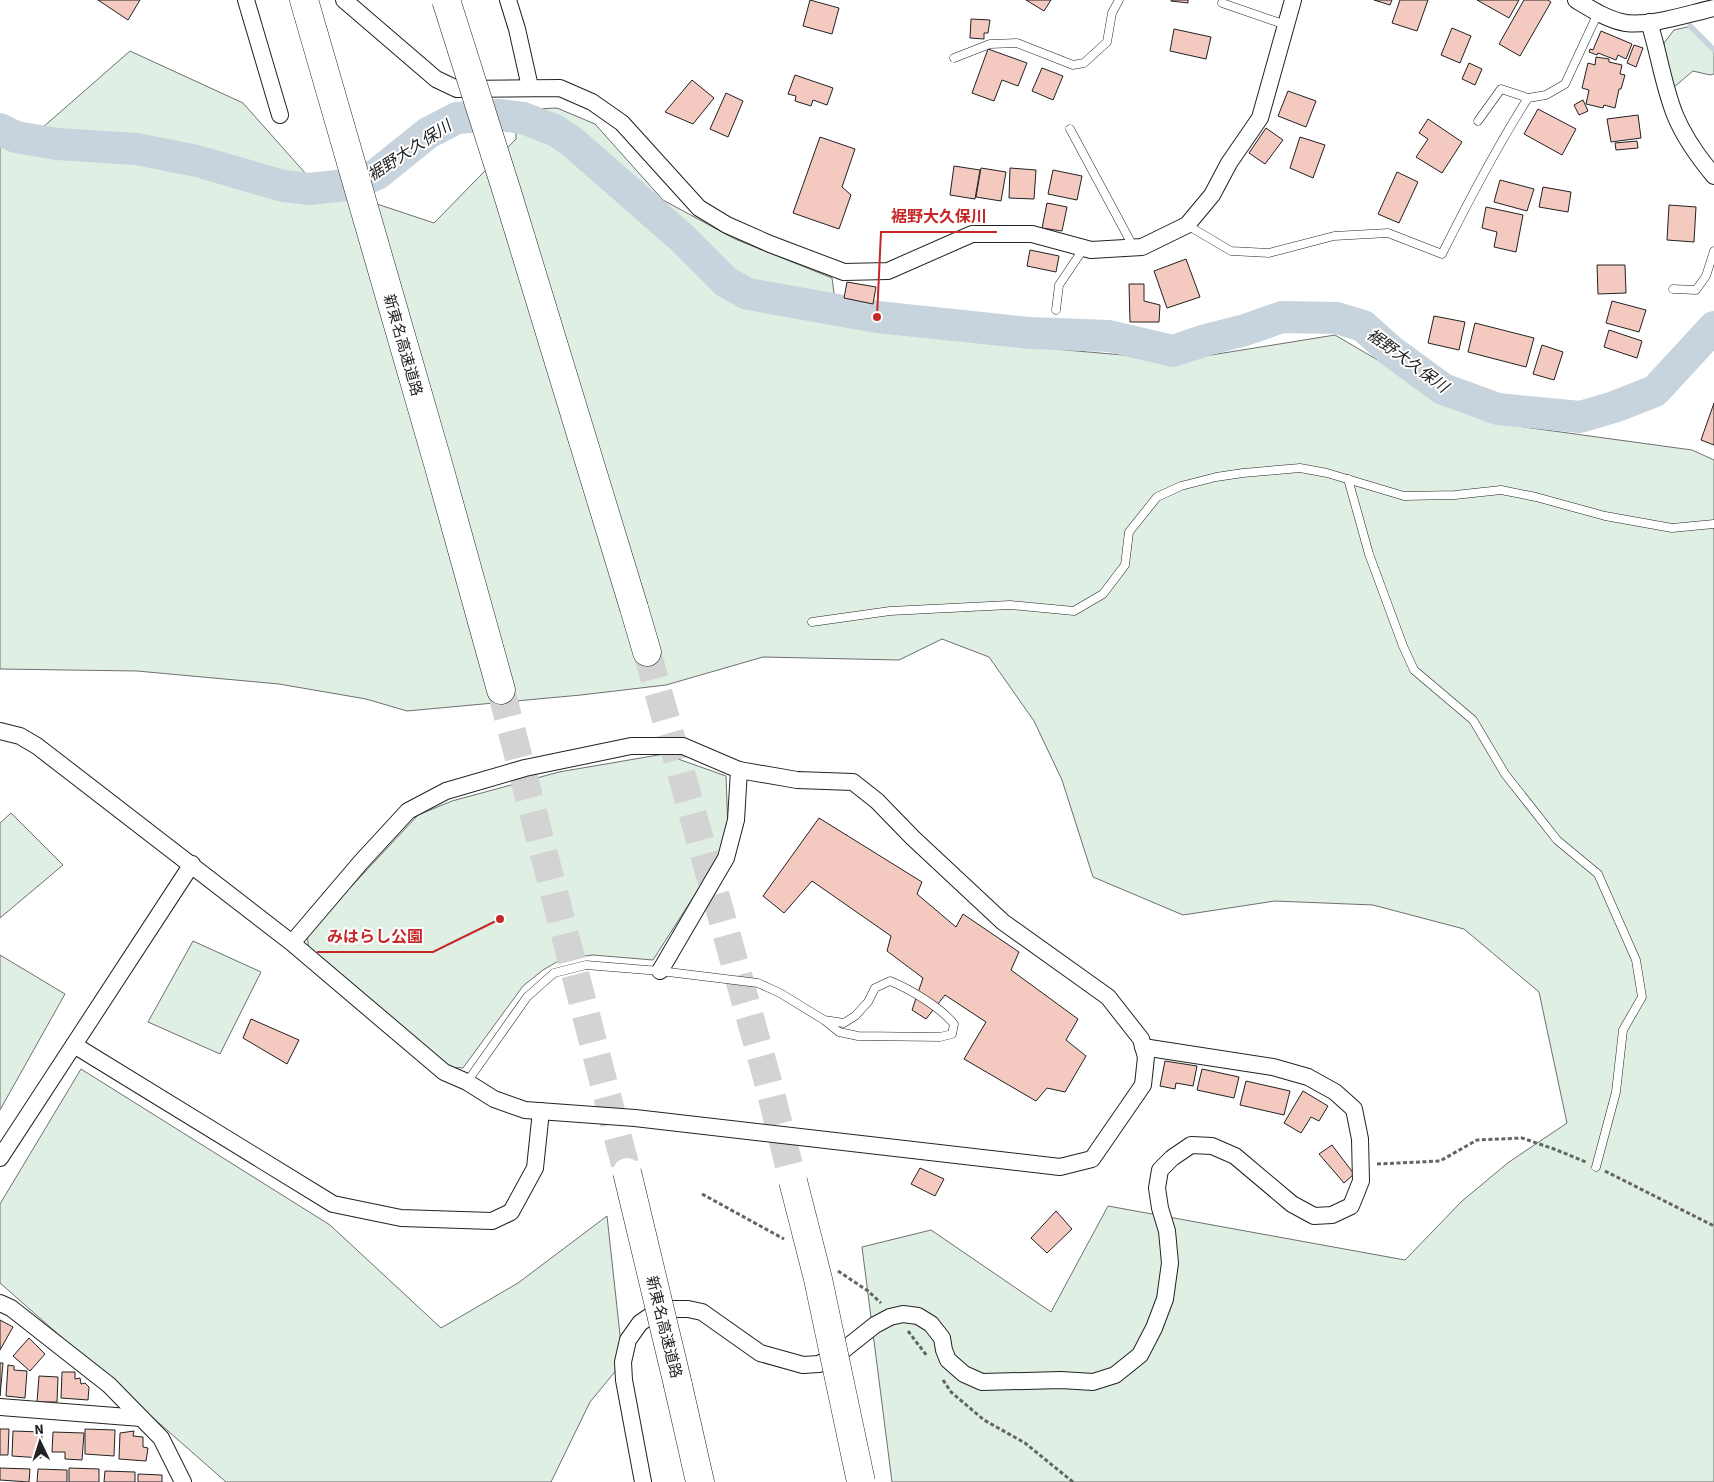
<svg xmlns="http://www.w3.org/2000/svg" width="1714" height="1482" viewBox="0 0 1714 1482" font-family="'Source Sans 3','Noto Sans JP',sans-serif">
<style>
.green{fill:#e0efe3;stroke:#6f6f6f}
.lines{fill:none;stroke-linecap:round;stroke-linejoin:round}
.stream{stroke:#c7d3dd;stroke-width:5.5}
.river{stroke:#c7d3dd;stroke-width:32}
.building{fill:#f3c9c0;stroke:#222}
.highway-tunnel{stroke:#d3d3d3;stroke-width:28;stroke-dasharray:28 14;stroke-linecap:butt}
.lane-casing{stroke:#222;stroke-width:9}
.street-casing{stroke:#222;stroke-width:18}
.highway-casing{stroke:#222;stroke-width:29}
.path{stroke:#646464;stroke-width:3;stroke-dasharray:4 2.5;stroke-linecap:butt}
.lane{stroke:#fff;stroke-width:8}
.street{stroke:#fff;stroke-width:16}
.highway{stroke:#fff;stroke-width:28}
.highway-bridge-casing{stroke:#222;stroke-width:29;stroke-linecap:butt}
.highway-bridge{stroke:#fff;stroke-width:28}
.labels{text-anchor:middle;stroke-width:4;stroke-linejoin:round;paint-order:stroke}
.street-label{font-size:15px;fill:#222;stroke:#fff}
.water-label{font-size:16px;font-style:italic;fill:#222;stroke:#fff}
.leader{fill:none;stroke:#c62828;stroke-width:2}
.callout-dot{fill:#c62828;stroke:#fff;stroke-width:2}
.callout-label{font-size:16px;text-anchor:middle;font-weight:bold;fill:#c62828;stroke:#fff;stroke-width:4;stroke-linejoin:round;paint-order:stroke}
</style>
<rect width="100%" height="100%" fill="#fff"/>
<!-- green -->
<g class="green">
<polygon points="1687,27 1690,28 1714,52 1714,74 1710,75 1693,71 1674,87 1665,56 1664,43 1674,30"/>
<polygon points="130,51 243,103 314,183 434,223 516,139 516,133 510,110 557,108 595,124 663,200 735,239 832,278 837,315 997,344 1180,360 1335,335 1458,407 1524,427 1692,450 1714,460 1714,1482 892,1482 862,1247 931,1230 1051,1312 1108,1206 1405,1260 1462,1201 1509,1162 1567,1123 1539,992 1464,929 1373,905 1275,901 1183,915 1093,877 1062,780 1034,721 989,657 942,639 899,660 763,657 666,685 581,695 407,711 366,699 279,684 137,671 0,669 0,121 42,128"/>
<polygon points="664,754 726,776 728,831 719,857 653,960 593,955 562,959 543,970 523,986 463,1068 445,1067 309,950 307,934 418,815 452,801 559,772"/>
<polygon points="11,813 63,865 0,918 0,823"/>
<polygon points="193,941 261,972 220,1054 148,1022"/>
<polygon points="0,955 65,994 0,1110"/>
<polygon points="81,1069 330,1225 441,1328 518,1283 607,1216 623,1362 590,1402 551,1482 226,1482 0,1283 0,1204"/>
</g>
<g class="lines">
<!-- stream -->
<polyline class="stream" points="1690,26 1714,50"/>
<!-- river -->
<polyline class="river" points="0,129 16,137 57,144 136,149 197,161 283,186 309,189 355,184 377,174 428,133 457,118 499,115 523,118 554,130 570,140 682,238 726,282 748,294 877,317 1030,333 1109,336 1173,351 1206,340 1245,330 1282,317 1337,318 1363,326 1391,351 1443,389 1498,409 1580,417 1614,407 1655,391 1714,327"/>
</g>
<!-- building -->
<g class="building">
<polygon points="98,0 140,0 128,20"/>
<polygon points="810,0 839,8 832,34 803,26"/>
<polygon points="1026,0 1051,0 1044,11"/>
<polygon points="1171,0 1188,0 1188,3 1171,1"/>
<polygon points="1374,0 1392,0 1390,5"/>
<polygon points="1400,0 1428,0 1417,31 1392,23"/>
<polygon points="1477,0 1519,0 1509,18"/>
<polygon points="1524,0 1548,0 1551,2 1520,56 1499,44"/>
<polygon points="971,19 990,20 988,33 984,33 984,39 970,38"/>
<polygon points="1452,28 1471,36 1460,63 1441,55"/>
<polygon points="1174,29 1211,37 1206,59 1170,51"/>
<polygon points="1601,31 1632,44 1626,59 1618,55 1616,60 1598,53 1597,55 1589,52 1590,49 1593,50"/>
<polygon points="1634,45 1643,48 1636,67 1627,63"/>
<polygon points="988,49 1027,63 1018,86 1002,80 994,101 972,93"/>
<polygon points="1596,57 1609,59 1609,62 1622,65 1620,74 1625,75 1621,89 1619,89 1615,108 1604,105 1603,108 1586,104 1589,90 1582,88 1588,63 1595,65"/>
<polygon points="1469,63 1482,69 1475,85 1462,79"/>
<polygon points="1042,68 1063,76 1053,100 1032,91"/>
<polygon points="795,75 833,88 827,105 813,100 811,106 795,101 796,96 788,94"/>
<polygon points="692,80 714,98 693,124 665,112"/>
<polygon points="1288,91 1316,101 1306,127 1278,116"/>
<polygon points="726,93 743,101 728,137 710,129"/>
<polygon points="1583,100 1588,111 1579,115 1574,105"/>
<polygon points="1538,109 1576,129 1562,155 1524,134"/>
<polygon points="1638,115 1641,138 1611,142 1607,119"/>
<polygon points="1428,119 1462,142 1442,173 1416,157 1428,139 1419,133"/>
<polygon points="1266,128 1283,140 1265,164 1249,153"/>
<polygon points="820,137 855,149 842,187 851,195 839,229 793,213"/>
<polygon points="1300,137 1325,145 1313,178 1290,168"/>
<polygon points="1637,141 1638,148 1616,150 1615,143"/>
<polygon points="954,166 980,170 975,199 950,195"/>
<polygon points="981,168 1006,172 1001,201 976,197"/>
<polygon points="1010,168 1036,170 1034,199 1009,198"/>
<polygon points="1053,170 1082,176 1077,200 1048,194"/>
<polygon points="1397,172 1418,182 1399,223 1378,214"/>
<polygon points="1500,180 1534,189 1527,211 1494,202"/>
<polygon points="1543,187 1571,192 1568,212 1539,207"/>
<polygon points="1047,203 1067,207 1062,231 1042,228"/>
<polygon points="1669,205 1696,207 1694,242 1667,240"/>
<polygon points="1486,207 1523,215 1516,252 1494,247 1497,232 1482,228"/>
<polygon points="1030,250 1059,256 1056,272 1027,266"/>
<polygon points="1186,259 1200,297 1167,308 1154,271"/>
<polygon points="1597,265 1625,265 1626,293 1598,294"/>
<polygon points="847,282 876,287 873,304 844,298"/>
<polygon points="1129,284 1144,284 1144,301 1160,305 1159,322 1130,322"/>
<polygon points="1612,301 1646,310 1639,332 1606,323"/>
<polygon points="1434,316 1465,322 1459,350 1428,343"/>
<polygon points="1475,323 1534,338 1526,367 1468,352"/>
<polygon points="1609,330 1642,341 1637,358 1604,347"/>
<polygon points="1542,345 1563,352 1554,380 1533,374"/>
<polygon points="1714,403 1714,445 1701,440"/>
<polygon points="819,818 922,882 917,894 956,927 963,914 1019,952 1011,970 1078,1019 1066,1040 1086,1056 1065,1092 1047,1088 1036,1101 964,1059 986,1022 945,995 926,1019 912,1010 923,978 887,951 891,936 812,881 784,913 763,896"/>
<polygon points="251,1019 299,1040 287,1064 243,1038"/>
<polygon points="1165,1061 1197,1066 1193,1086 1176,1083 1175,1089 1160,1086"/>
<polygon points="1202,1069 1239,1077 1234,1098 1197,1090"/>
<polygon points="1246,1081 1290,1091 1284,1115 1240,1105"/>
<polygon points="1303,1091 1328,1106 1319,1121 1311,1117 1301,1133 1284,1123"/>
<polygon points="1332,1145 1354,1174 1344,1183 1319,1154"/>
<polygon points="920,1168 944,1179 935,1196 911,1184"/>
<polygon points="1056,1211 1072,1229 1047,1253 1031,1238"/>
<polygon points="0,1320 13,1327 0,1350"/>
<polygon points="29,1338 45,1354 30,1371 13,1356"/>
<polygon points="0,1363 3,1363 0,1396"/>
<polygon points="8,1365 14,1366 14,1370 27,1371 25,1398 6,1396"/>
<polygon points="62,1372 75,1372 75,1379 80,1378 81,1384 85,1383 89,1387 88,1400 61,1398"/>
<polygon points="39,1376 58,1377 57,1402 37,1402"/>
<polygon points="0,1429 9,1429 8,1455 0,1455"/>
<polygon points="85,1429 115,1430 114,1456 85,1454"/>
<polygon points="13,1431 42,1432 41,1458 12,1456"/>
<polygon points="134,1431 133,1436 143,1437 143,1447 148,1448 146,1461 119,1459 120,1433"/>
<polygon points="53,1432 84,1433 82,1460 65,1459 65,1452 52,1452"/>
<polygon points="0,1468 30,1469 29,1482 0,1480"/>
<polygon points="69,1468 99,1469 99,1482 69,1482"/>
<polygon points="38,1469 67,1470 67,1482 37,1482"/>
<polygon points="105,1471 135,1472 135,1482 104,1482"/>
<polygon points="138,1474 162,1475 162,1482 138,1482"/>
</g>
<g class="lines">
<!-- highway-tunnel -->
<g class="highway-tunnel">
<polyline points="647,652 767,1078 793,1181"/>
<polyline points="501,690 627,1172"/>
</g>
<defs>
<g id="lane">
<polyline points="1222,3 1286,25"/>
<polyline points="954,58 990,44 1017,43 1073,65 1084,63 1107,42 1112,13 1119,0"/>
<polyline points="1478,121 1501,89 1528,98"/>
<polyline points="1070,129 1134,248"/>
<path d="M1187,225l44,26 38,2 65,-17 54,-3 54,21c27,-54 54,-106 86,-156l18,-3 19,-11 33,-71"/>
<polyline points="1673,289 1696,290 1706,276 1714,251"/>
<polyline points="1056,310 1059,285 1084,248"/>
<polyline points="1348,479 1369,554 1403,646 1414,670 1473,720 1505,774 1557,840 1598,874 1636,960 1642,997 1623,1030 1616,1092 1596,1167"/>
<polyline points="812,622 890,611 1010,605 1074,611 1103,594 1125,565 1129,532 1157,497 1181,486 1216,477 1243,473 1300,468 1327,473 1404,496 1455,495 1501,490 1536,497 1605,516 1672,528 1714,524"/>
<path d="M467,1082l60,-85 27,-24 32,-8 74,6 98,12 22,10 44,27 20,3 11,-7 13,-14 7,-14 15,-7c20,8 50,26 64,43l-2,10 -12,3 -82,-1 -19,-4 -15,-12"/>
</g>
<g id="street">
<polyline points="246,0 280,115"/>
<polyline points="344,0 436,79 457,89 560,88 592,102 622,123 699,208 727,225 770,244 844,272 888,271 972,234 1032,234 1091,250 1142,247 1187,225 1212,195 1229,163 1260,118 1293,0"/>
<polyline points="508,0 517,29 530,87"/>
<path d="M1576,0c15,9 32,20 50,23 27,3 61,-9 88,-15"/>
<path d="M1649,22c10,31 14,63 26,93 9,22 24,43 39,61"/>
<polyline points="0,731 20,736 37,746 292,943 444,1072 467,1082 494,1099 525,1110 635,1118 1060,1167 1092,1159 1143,1085 1146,1057 1141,1039 1108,997 1003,922 913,838 877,801 853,782 797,780 739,770 683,746 631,746 525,768 446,791 408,811 361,862 292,943"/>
<polyline points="660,971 726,858 736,820 739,770"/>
<polyline points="74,1045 333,1204 401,1218 492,1221 511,1212 535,1168 541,1111"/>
<polyline points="0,1158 192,864"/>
<polyline points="0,1303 11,1308 109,1385 161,1438 183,1482"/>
<polyline points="0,1407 141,1418"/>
<polyline points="643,1482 624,1380 623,1362 628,1340 640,1323 653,1314 668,1309 688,1309 702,1312 760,1353 803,1365 819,1364 841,1352 875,1325 890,1317 903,1314 918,1316 931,1324 942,1338 944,1350 948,1360 964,1374 982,1382 1061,1380 1093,1382 1115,1375 1140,1355 1154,1328 1165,1299 1170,1263 1167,1231 1160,1208 1157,1188 1160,1170 1172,1158 1191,1145 1212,1146 1235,1156 1292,1204 1314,1216 1332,1215 1351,1206 1361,1181 1360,1139 1354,1109 1335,1092 1308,1077 1273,1067 1143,1047"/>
</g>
<g id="highway">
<polyline points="304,0 439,467 501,690"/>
<polyline points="634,608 647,652"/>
<polyline points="678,1385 700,1482"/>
</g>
</defs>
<!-- lane casing -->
<use href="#lane" class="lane-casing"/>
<!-- street casing -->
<use href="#street" class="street-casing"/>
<!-- highway casing -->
<use href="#highway" class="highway-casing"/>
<!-- path -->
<g class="path">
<polyline points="1377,1164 1440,1161 1477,1140 1522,1138 1554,1149 1586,1162"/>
<polyline points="1605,1171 1714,1226"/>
<polyline points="702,1194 784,1239"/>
<polyline points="838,1271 868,1291 881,1303"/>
<polyline points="908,1331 927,1356"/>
<polyline points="943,1380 951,1392 984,1420 1025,1443 1073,1482"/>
</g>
<!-- lane -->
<use href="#lane" class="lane"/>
<!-- street -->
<use href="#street" class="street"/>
<!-- highway -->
<use href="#highway" class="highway"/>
<defs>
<g id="highway-bridge">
<polyline points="446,0 507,192 634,608"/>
<polyline points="627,1172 678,1385"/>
<polyline points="793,1181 818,1279 861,1482"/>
</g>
</defs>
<!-- highway-bridge casing -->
<use href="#highway-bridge" class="highway-bridge-casing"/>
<!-- highway-bridge -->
<use href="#highway-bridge" class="highway-bridge"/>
</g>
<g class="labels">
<!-- street labels -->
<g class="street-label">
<text transform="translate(403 345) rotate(74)" y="5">新東名高速道路</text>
<text transform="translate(664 1327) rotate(76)" y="5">新東名高速道路</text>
</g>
<!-- water labels -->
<g class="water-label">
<text transform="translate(409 150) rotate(-33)" y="6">裾野大久保川</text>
<text transform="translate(1408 360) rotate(36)" y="6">裾野大久保川</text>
</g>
</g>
<!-- callouts -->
<path class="leader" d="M877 317L881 232H997M500 919L433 952H317"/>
<g class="callout-dot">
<circle cx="877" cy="317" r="5"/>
<circle cx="500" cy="919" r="5"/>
</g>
<g class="callout-label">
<text x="939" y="222">裾野大久保川</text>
<text x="375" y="942">みはらし公園</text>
</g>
<!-- north arrow -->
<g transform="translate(40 1442) rotate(356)" stroke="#ffffff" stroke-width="4" paint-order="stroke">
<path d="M0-4L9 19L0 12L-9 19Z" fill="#222222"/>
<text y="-8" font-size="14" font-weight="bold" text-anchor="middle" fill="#222222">N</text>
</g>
</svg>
